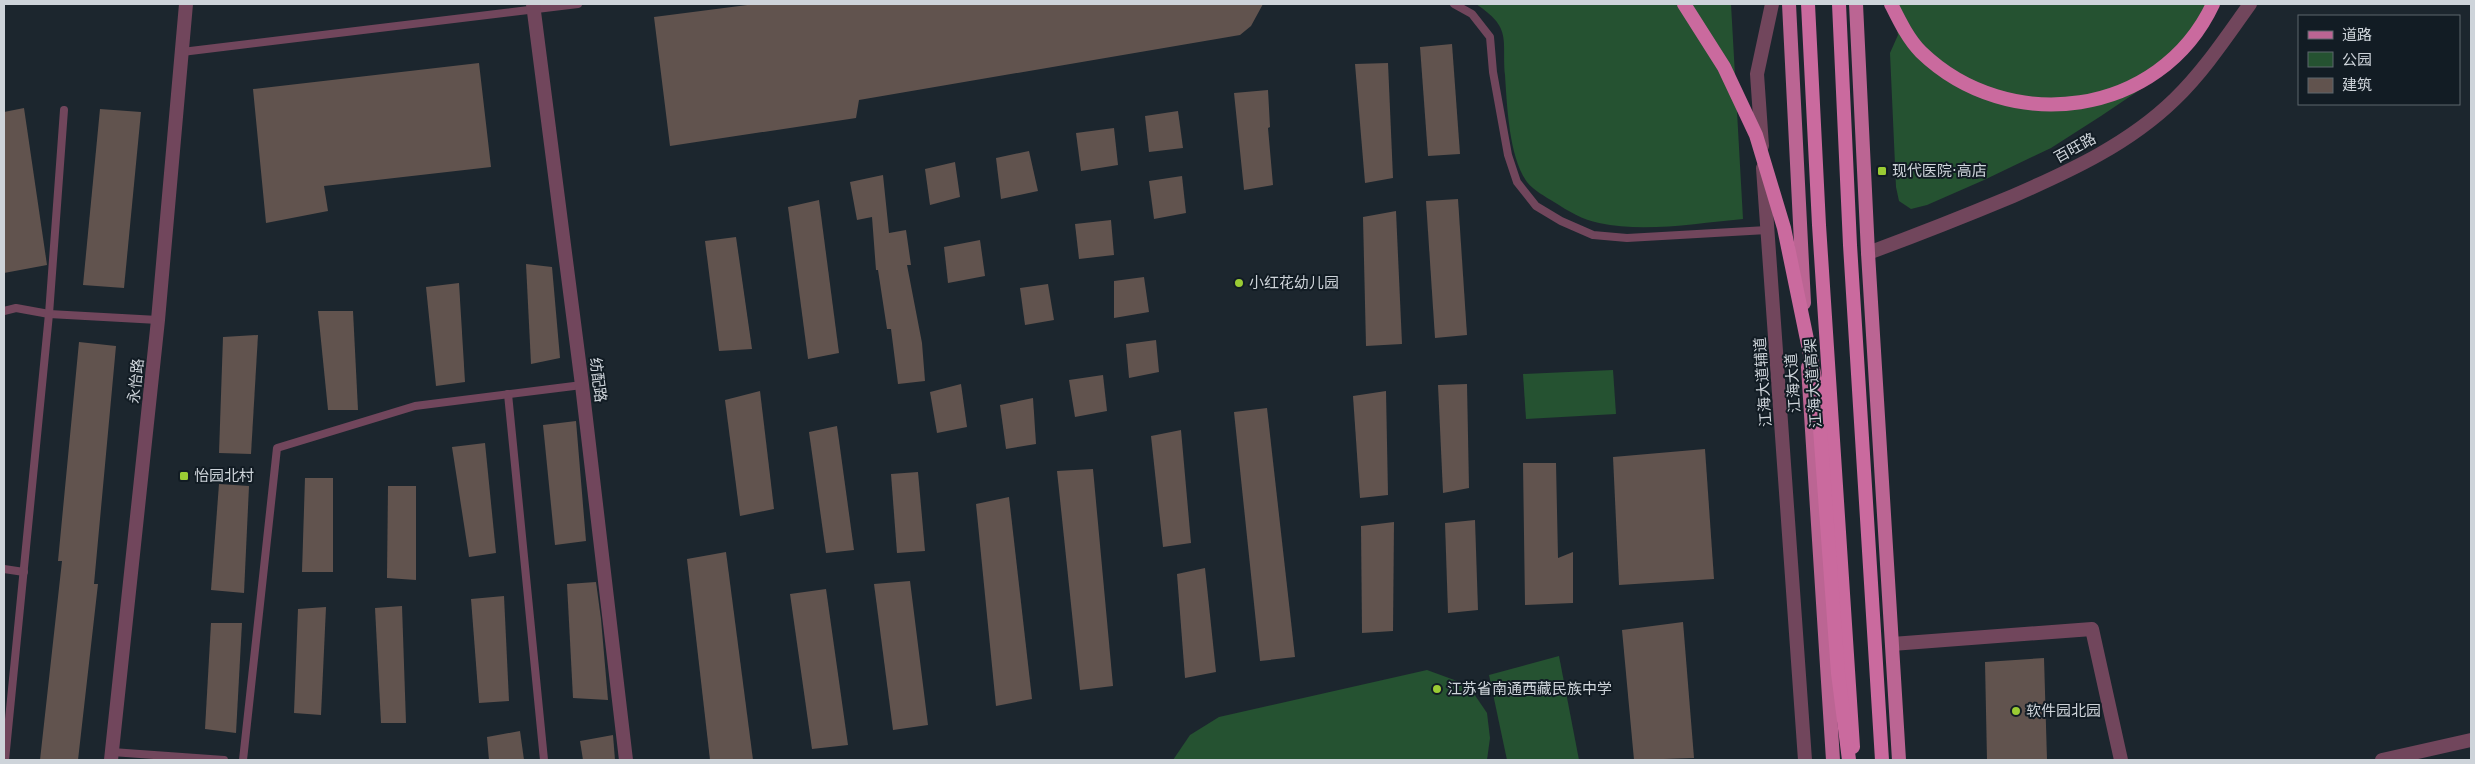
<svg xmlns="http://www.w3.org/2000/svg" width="2475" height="764" viewBox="0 0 2475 764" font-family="'DejaVu Sans','Noto Sans SC',sans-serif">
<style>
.green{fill:#255231}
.building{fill:#61534e}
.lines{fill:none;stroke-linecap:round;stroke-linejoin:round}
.service{stroke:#71465c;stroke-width:8}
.minor{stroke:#71465c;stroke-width:14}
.tertiary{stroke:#71465c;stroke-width:14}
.primary{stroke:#bb6593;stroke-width:14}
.trunk{stroke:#ca6a9e;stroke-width:14}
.trunk-bridge{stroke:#ca6a9e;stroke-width:14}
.poi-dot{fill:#9acb34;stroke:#121c24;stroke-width:2}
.labels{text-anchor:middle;stroke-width:4;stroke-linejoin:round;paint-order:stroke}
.street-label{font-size:15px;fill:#ced4da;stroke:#121c24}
.poi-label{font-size:15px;fill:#ced4da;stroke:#121c24;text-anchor:start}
</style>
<rect width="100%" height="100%" fill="#1c262e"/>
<!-- green -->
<g class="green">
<path d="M1476,4h255l12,215c-46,4 -98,14 -144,4 -16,-3 -31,-12 -45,-21 -8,-5 -21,-12 -27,-20 -18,-25 -20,-76 -22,-107 -3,-37 7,-47 -29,-71z"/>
<polygon points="1892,4 2215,4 2147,85 2101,116 2051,148 1984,180 1927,205 1911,209 1899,201 1896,187 1890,53 1898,35"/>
<polygon points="1613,370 1616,414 1526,419 1523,374"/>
<polygon points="1559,656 1579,760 1507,760 1489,675"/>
<polygon points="1427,670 1468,685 1487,713 1490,738 1487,760 1173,760 1190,735 1219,717"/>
</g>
<!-- building -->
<g class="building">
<polygon points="755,4 1263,4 1251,26 1240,35 859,100 856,118 670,146 654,17"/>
<polygon points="1452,44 1460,154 1428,156 1420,47"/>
<polygon points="479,63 491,167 324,186 328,211 266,223 253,89"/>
<polygon points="1388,63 1393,178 1365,183 1355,64"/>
<polygon points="1268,90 1270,127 1268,128 1273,185 1244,190 1234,93"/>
<polygon points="24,108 47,265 4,273 4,112"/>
<polygon points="100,109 141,112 124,288 83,285"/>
<polygon points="1178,111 1183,148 1149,152 1145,116"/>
<polygon points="1114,128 1118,165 1081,171 1076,133"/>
<polygon points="1029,151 1038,191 1001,199 996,158"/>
<polygon points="955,162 960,197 930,205 925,169"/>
<polygon points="883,175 889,233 906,230 911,265 907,265 922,343 925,381 898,384 891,329 887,329 878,270 876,270 872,217 857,220 850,182"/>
<polygon points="1182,176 1186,213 1154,219 1149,181"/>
<polygon points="1458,199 1467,335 1435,338 1426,201"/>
<polygon points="819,200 839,353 808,359 788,207"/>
<polygon points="1396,211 1402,344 1366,346 1363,217"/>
<polygon points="1111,220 1114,255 1079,259 1075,224"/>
<polygon points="736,237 752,349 719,351 705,241"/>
<polygon points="980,240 985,276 948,283 944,247"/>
<polygon points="526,264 552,267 560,358 531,364"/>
<polygon points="1144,277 1149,312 1114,318 1114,281"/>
<polygon points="459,283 465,382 436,386 426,287"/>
<polygon points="1048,284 1054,320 1025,325 1020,288"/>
<polygon points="318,311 353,311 358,410 328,410"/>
<polygon points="258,335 251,454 219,453 223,337"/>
<polygon points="1156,340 1159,372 1129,378 1126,344"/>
<polygon points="79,342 116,346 94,584 98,584 78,760 40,760 62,561 58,561"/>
<polygon points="1103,375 1107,411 1075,417 1069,380"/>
<polygon points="961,384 967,427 937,433 930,392"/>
<polygon points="1467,384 1469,488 1443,493 1438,385"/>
<polygon points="760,391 774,509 740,516 725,400"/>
<polygon points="1386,391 1388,495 1360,498 1353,396"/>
<polygon points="1033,398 1036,444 1006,449 1000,405"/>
<polygon points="1267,408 1295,657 1260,661 1234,412"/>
<polygon points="576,421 586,541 555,545 543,425"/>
<polygon points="837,426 854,550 826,553 809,432"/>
<polygon points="1181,430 1191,543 1163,547 1151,436"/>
<polygon points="485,443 496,553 469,557 452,447"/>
<polygon points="1705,449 1714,579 1619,585 1613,457"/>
<polygon points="1523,463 1556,463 1558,558 1573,552 1573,603 1525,605"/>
<polygon points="1093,469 1113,686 1080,690 1057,471"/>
<polygon points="918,472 925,551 897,553 891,474"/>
<polygon points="305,478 333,478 333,572 302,572"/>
<polygon points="219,484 249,486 244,593 211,590"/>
<polygon points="388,486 416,486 416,580 387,578"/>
<polygon points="1009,497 1032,699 996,706 976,504"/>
<polygon points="1475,520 1478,610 1448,613 1445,523"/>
<polygon points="1394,522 1393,631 1362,633 1361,526"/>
<polygon points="726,552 753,760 710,760 687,559"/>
<polygon points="1205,568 1216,672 1185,678 1177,574"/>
<polygon points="910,581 928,725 893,730 874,584"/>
<polygon points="596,582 601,619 608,700 573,698 567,584"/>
<polygon points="826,589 848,745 812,749 790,594"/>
<polygon points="504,596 509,701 479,703 471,599"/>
<polygon points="402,606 406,723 381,723 375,608"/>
<polygon points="326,607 321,715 294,713 298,609"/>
<polygon points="1683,622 1694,758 1634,760 1622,630"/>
<polygon points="211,623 242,623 236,733 205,729"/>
<polygon points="2044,658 2047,760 1987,760 1985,662"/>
<polygon points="520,731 524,760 489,760 487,737"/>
<polygon points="613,735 615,760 583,760 580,741"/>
</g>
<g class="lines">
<!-- service -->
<g class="service">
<polyline points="1454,4 1472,14 1490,37 1493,72 1508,155 1517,182 1536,206 1561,221 1593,235 1627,238 1767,230"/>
<polyline points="182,52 578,4"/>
<polyline points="4,311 16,308 49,314 158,320"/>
<polyline points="508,394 544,760"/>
<polyline points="4,569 24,572"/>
<polyline points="112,752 224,760"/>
<polyline points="5,760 49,314 64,110"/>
<polyline points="243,760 277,448 415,406 582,385"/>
</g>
<!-- minor -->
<g class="minor">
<path d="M1868,253c49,-18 97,-37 145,-57 57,-25 116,-52 162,-97 29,-28 52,-63 75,-95"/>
<polyline points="1892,644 2092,629 2121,760"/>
</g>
<!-- tertiary -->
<g class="tertiary">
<polyline points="533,4 582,385 626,760"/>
<polyline points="1762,146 1757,74 1772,4"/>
<polyline points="1763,168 1805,760"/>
<polyline points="111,760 158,320 186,4"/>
<polyline points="2382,760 2471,740"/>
</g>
<!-- primary -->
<g class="primary">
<polyline points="1789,4 1804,303"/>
<polyline points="1856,4 1868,253 1899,760"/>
<polyline points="1808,367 1833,760"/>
</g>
<!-- trunk -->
<g class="trunk">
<polyline points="1808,4 1819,225 1853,747"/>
<polyline points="1839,4 1850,245 1882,760"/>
<path d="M1891,4c8,16 17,35 30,48 88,85 239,65 292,-48"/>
</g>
<!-- trunk-bridge -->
<polyline class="trunk-bridge" points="1684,4 1724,67 1756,135 1784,228 1817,388 1838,673 1849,760"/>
</g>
<!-- markers -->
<g class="poi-dot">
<rect x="1877" y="166" width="10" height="10" rx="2.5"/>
<circle cx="1239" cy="283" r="5"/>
<rect x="179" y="471" width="10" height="10" rx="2.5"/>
<circle cx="1437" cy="689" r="5"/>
<circle cx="2016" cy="711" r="5"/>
</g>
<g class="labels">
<!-- street labels -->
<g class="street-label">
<text transform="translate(2075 148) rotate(-29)" y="5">百旺路</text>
<text transform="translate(598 380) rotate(83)" y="5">纺配路</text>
<text transform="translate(136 381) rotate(-84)" y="5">永怡路</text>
<text transform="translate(1763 382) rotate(-94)" y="5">江海大道辅道</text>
<text transform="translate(1793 383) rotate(-94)" y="5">江海大道</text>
<text transform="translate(1813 383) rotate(-94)" y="5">江海大道高架</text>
</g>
<!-- poi labels -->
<g class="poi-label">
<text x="1892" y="176">现代医院·高店</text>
<text x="1249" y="288">小红花幼儿园</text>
<text x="194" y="481">怡园北村</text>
<text x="1447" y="694">江苏省南通西藏民族中学</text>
<text x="2026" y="716">软件园北园</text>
</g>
</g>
<!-- border -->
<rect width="2475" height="764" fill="none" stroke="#ced4da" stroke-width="10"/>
<!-- legend -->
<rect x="2298" y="15" width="162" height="90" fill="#121c24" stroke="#5d666d"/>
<rect x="2308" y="31" width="25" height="8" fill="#bb6593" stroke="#5d666d"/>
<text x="2342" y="40" font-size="15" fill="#ced4da">道路</text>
<rect x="2308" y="52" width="25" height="15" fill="#255231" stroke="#5d666d"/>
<text x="2342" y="65" font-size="15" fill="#ced4da">公园</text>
<rect x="2308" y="78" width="25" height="15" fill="#61534e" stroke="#5d666d"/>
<text x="2342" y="90" font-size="15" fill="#ced4da">建筑</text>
</svg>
